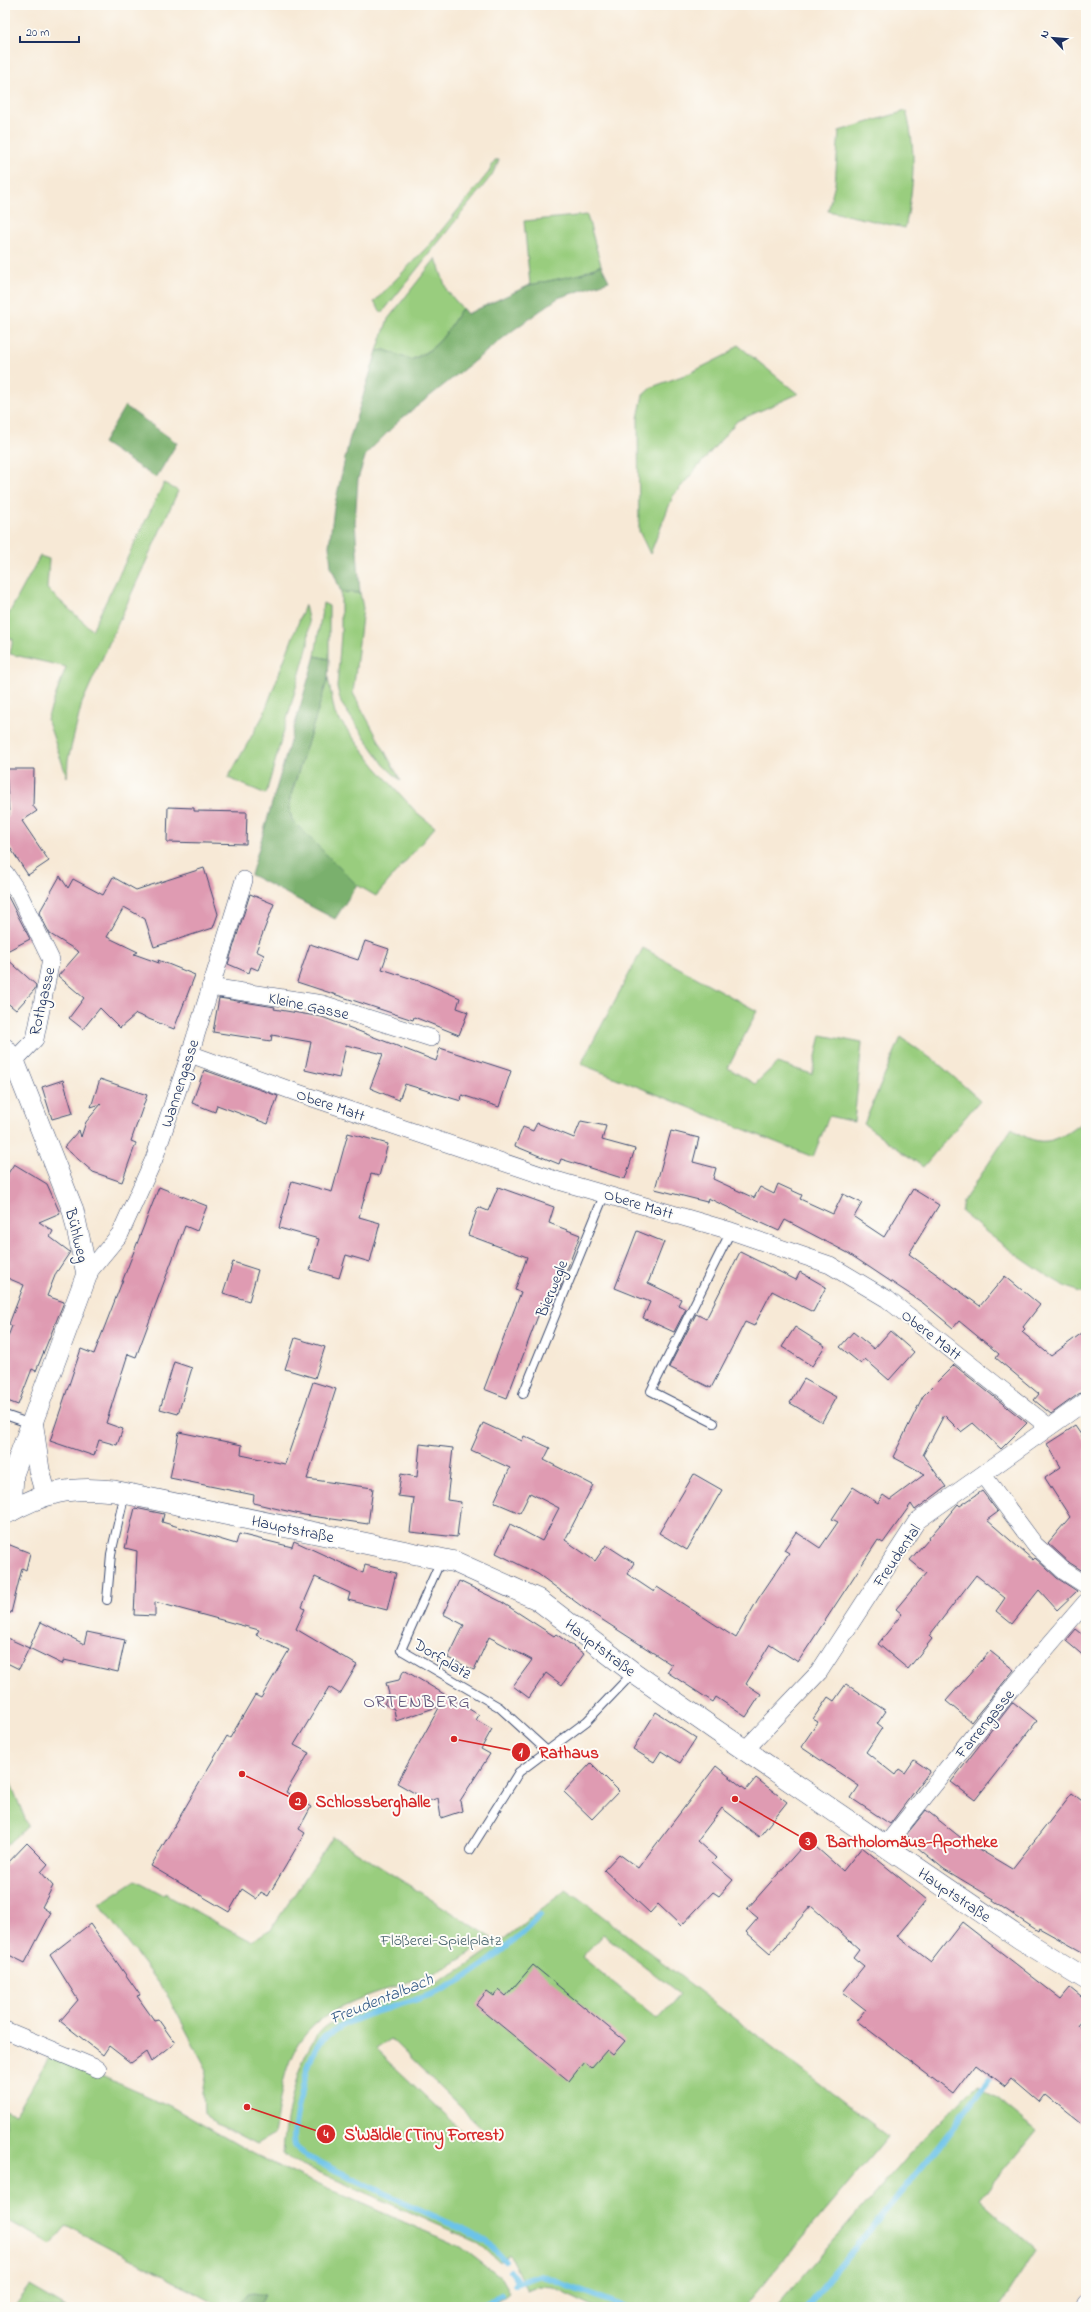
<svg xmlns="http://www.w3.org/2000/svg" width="1091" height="2312" viewBox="0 0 1091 2312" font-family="'Indie Flower',sans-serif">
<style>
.green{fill:#99cd7e;stroke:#5a7e6e;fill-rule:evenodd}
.forest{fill:#7ab06d;stroke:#4a7066}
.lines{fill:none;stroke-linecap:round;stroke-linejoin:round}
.stream{stroke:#6cc3e9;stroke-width:6}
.building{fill:#df9bb2}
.service-casing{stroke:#3c4b70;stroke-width:10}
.minor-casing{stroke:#3c4b70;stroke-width:18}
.tertiary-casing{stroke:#3c4b70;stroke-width:22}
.service{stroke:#fff;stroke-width:8}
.minor{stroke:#fff;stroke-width:17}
.tertiary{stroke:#fff;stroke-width:21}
.labels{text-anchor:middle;stroke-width:4;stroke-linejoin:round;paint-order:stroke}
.street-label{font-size:16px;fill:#1b2f5e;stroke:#fdfcf7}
.park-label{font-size:16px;fill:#415e68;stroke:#fdfcf7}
.water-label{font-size:17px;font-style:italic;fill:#335b88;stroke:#fdfcf7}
.quarter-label{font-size:18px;letter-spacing:1px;fill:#60557b;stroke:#fdfcf7}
.leader{fill:none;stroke:#d62828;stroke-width:1.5}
.callout-dot{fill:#d62828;stroke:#fdfcf7;stroke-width:1.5}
.mark-label{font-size:12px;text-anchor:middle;font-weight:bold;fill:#fff}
.callout-label{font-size:17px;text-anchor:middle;font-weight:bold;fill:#d62828;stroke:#fdfcf7;stroke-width:4;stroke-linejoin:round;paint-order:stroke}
</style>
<rect width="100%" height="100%" fill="#fdfcf7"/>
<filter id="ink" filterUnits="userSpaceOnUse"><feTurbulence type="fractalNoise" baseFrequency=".025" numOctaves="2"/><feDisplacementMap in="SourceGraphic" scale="8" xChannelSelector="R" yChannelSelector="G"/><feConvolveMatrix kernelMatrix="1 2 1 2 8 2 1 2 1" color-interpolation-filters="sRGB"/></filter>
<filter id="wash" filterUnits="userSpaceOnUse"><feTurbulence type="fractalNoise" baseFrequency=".012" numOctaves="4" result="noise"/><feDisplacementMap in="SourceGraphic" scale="16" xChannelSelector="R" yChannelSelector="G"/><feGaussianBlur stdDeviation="0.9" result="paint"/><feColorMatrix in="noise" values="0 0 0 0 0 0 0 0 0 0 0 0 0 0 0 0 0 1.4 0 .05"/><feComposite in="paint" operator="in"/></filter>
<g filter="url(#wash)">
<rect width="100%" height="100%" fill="#f7e9d6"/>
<!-- green -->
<g class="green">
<path d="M906,111c11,39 8,77 -1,117l-77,-17 7,-27 4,-53z"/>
<polygon points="495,160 499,160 492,175 382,313 374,302 431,243 489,172"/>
<polygon points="587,215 601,265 581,274 530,285 524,221"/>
<path d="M436,258l11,33 15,17c-17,26 -21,39 -52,52l-25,-10 -8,1 11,-32z"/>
<polygon points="738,345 798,394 737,421 673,496 650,554 639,531 638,418 643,395 652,387 690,373 728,354"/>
<polygon points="164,483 178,491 82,703 68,760 67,777 47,719 66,667 10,654 13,639 5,637 5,621 40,556 49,559 47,589 92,630"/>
<polygon points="341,592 360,593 363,608 353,693 401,781 384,765 341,703 337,687 341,634"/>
<polygon points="323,603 329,606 329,659 315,656"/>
<polygon points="305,605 309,624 308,645 266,794 228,778 263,716"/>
<polygon points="328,678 335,714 375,766 416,812 435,827 376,896 357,885 292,820 289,807 291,795"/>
<polygon points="643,948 757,1011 728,1068 755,1084 777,1063 812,1074 821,1035 862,1043 854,1122 829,1116 813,1157 581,1064"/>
<polygon points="901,1037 940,1065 980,1100 923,1167 864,1124"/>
<path d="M1086,1119v174c-26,-1 -101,-62 -125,-81l2,-10 49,-74c30,24 48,12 74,-9z"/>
<polygon points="5,1769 28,1826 5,1847"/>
<path d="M333,1837l159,101c-19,13 -37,26 -58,35 -44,18 -104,26 -133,67 -19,26 -21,64 -27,94l-18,10 -46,-24 -6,-7 -1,-20 4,-23 -38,-72 -70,-94 37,-24 28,15 2,-2 3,4 82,44 20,-12z"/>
<path d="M566,1890l18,12 304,234 -144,171h-149l-42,-20 -14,-1 -12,5 -18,-37 -10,8 -20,-19 -188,-83 -8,-7c2,-33 16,-110 45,-128 33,-22 75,-26 110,-43 48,-24 86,-61 128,-92zM603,1934l77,60 -22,25 -76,-62zM391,2039l93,91 -12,11 -96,-92z"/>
<polygon points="51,2054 170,2106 254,2154 299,2176 461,2247 501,2278 509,2292 490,2307 259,2307 266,2295 239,2302 237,2307 221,2307 67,2225 51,2244 5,2219 5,2110 15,2114"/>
<polygon points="978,2083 1036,2131 980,2199 1036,2250 999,2307 776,2307 910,2153"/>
<polygon points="30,2286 66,2307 14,2307"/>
</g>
<!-- forest -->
<g class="forest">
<path d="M601,265l8,16 -51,17 -46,33 -111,88 -35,35 -8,25 -3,43 5,71 -19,-1 -10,-26 -2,-20 5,-38 15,-67 28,-90 8,-1 26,10c30,-13 34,-26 51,-52l5,6 63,-29 51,-11z"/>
<polygon points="125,406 177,443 156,478 103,443"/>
<polygon points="315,656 329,659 328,678 291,795 289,807 292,820 357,885 335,919 251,875"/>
<polygon points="254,2292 266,2294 259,2307 237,2307 248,2293"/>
</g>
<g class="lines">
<!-- stream -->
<g class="stream">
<path d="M504,2260l-17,-19 -182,-85c-3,-3 -8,-7 -10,-11 -5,-13 13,-84 21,-97 2,-5 10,-12 15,-15 25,-19 61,-25 90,-35 47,-16 86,-48 119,-83"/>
<polyline points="510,2271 518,2282"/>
<polyline points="515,2284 541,2275 625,2307"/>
<polyline points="482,2307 501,2294"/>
<polyline points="806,2307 939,2146 996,2070"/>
</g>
</g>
<g id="blocks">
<!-- building -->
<g class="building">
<polygon points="6,769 34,769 33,806 37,811 22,821 49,861 28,875 5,840 5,817 9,815"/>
<polygon points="168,807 194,808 194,811 247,812 246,844 167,842"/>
<polygon points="204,868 218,914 213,928 154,947 145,919 124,907 107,937 138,952 134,954 159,963 158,960 195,975 174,1029 136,1014 120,1028 100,1008 83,1029 69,1018 84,998 58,976 79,952 50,934 39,913 60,876 68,888 73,879 103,895 113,877 136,890"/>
<polygon points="5,891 30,939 5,952"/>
<polygon points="250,894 274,904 256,951 264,955 258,970 251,967 249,973 228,964"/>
<polygon points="365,941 389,949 382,969 425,983 460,998 457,1008 468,1012 459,1035 414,1017 413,1020 297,982 310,944 358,960"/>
<polygon points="5,957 36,985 35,989 16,1010 5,1001"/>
<polygon points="219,998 275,1007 274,1009 322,1017 436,1061 440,1048 511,1071 499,1107 462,1095 461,1101 405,1084 399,1100 370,1088 383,1054 346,1045 339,1078 305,1070 311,1042 272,1035 271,1041 213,1032"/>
<polygon points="204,1070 278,1096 268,1124 217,1105 215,1112 192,1103"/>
<polygon points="100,1079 147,1095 131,1141 136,1143 122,1182 93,1172 64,1147 79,1130 81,1137 86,1122 101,1104 91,1107"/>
<polygon points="63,1080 73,1113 52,1119 42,1087"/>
<polygon points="581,1121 606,1126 602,1140 635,1149 625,1179 561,1159 559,1164 515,1146 523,1127 533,1131 537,1123 574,1138"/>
<polygon points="671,1131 699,1138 693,1162 716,1168 713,1179 754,1198 760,1187 774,1194 778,1184 802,1195 800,1199 833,1214 843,1194 862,1203 854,1217 884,1237 913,1189 939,1205 909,1254 980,1306 1005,1276 1040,1305 1023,1327 1025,1329 1022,1332 1051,1356 1086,1330 1086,1391 1080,1393 1051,1414 1034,1400 1039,1394 996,1358 999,1354 959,1321 953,1328 923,1303 848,1253 785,1220 779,1231 708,1198 707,1202 655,1189"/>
<polygon points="348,1133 388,1144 379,1176 371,1174 359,1217 380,1223 370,1262 346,1255 339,1278 310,1270 319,1239 279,1228 292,1181 332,1192"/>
<polygon points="14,1164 47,1184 60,1213 39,1222 53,1231 50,1237 70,1252 56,1273 47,1296 64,1302 36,1371 32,1369 18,1405 5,1400 5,1344 12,1326 9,1324 24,1285 5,1277 5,1178"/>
<polygon points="159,1187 207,1206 197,1231 185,1226 136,1357 128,1354 106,1423 123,1429 117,1445 99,1440 94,1456 50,1441 81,1349 94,1354"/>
<polygon points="498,1187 554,1207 549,1223 580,1235 554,1304 544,1300 507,1398 484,1389 521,1292 515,1290 527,1257 468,1235 478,1207 488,1211"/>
<polygon points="637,1231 664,1242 648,1283 681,1299 678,1305 686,1309 674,1332 643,1318 650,1302 615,1288"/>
<polygon points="740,1252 796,1280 800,1272 826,1287 813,1312 772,1291 754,1326 745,1322 711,1388 669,1367 696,1314 706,1319"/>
<polygon points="233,1262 258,1270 249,1301 223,1293"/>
<polygon points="795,1327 825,1346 812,1366 782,1347"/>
<polygon points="890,1331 914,1352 889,1380 865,1359 861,1364 840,1347 853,1332 874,1349"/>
<polygon points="295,1338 325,1347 315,1378 285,1369"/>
<polygon points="174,1362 192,1368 178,1414 160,1409"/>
<polygon points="954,1365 1027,1423 1001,1449 973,1423 961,1432 944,1415 923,1455 946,1487 915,1510 911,1504 883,1543 878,1540 798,1662 770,1644 746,1684 761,1694 746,1717 716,1697 713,1702 667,1672 672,1665 584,1608 538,1574 496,1553 510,1524 542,1541 559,1508 530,1493 520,1513 494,1502 510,1468 471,1450 483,1423 522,1441 524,1436 550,1448 544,1460 593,1485 565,1540 595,1561 606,1545 634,1563 627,1574 654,1592 657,1587 736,1638 758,1599 789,1553 784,1550 796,1532 820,1548 838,1522 832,1519 853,1487 878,1503 883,1495 890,1500 925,1474 893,1457 923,1396"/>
<polygon points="804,1379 836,1397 822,1422 790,1403"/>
<polygon points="313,1382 336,1389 307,1479 373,1488 368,1524 304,1515 253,1503 254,1495 170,1478 179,1432 242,1445 241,1455 285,1464"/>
<polygon points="1075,1426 1086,1442 1086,1573 1070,1563 1048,1543 1070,1517 1045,1478 1061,1467 1047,1444"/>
<polygon points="420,1444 453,1448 447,1500 461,1502 457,1537 410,1532 414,1498 398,1496 401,1474 417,1477"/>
<polygon points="694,1474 722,1490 687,1550 659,1533"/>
<polygon points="982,1491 998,1512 987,1520 1033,1560 1035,1558 1057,1578 1077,1591 1057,1610 1039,1590 1012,1624 996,1611 1005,1598 976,1575 929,1636 932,1639 908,1669 878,1644 902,1614 896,1609 926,1573 910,1560 958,1504 960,1506"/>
<polygon points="135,1508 164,1514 162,1522 236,1544 239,1534 292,1547 294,1541 363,1573 365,1565 396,1573 387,1610 348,1600 350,1593 315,1577 302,1607 305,1609 296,1629 357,1665 340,1694 329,1687 294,1745 309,1753 286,1792 311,1807 299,1829 305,1833 268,1896 261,1892 257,1899 242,1889 229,1912 151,1866 227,1736 230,1738 255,1695 261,1698 289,1650 256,1635 259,1630 155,1602 155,1616 134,1615 137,1551 125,1548"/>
<polygon points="5,1543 30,1553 26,1570 22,1568 11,1613 5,1613"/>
<polygon points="459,1581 500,1601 554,1636 556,1634 584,1654 562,1685 546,1673 529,1698 513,1686 532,1660 489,1637 474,1670 448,1658 464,1625 443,1614"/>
<polygon points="41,1622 84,1644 87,1632 125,1640 118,1672 64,1660 62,1664 29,1648"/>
<polygon points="1076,1629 1086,1637 1086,1658 1066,1641"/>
<polygon points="5,1637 29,1648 19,1669 5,1662"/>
<polygon points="990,1651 1014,1670 971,1722 946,1701"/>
<polygon points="404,1670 479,1715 476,1720 492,1729 481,1749 490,1754 460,1801 462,1811 441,1818 438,1798 420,1804 418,1795 397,1783 440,1706 396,1721 394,1709 384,1704 389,1694 386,1683 399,1680"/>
<polygon points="846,1684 886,1711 877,1724 882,1728 866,1752 895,1775 899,1769 905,1773 914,1760 930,1771 890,1824 851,1798 859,1786 801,1747 818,1722 813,1719 828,1697 834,1701"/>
<polygon points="1013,1702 1037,1721 975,1800 951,1782"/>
<polygon points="656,1712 696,1738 680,1763 661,1751 654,1762 633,1749"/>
<polygon points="591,1763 619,1791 592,1819 564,1792"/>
<polygon points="716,1766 746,1790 756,1778 787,1802 759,1837 722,1808 697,1841 716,1858 712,1862 733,1880 719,1896 713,1892 681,1926 658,1904 650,1913 604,1870 619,1854 638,1868"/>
<polygon points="1072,1793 1086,1804 1086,1954 1039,1928 1038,1931 993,1901 994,1899 944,1869 907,1839 909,1837 906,1835 926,1810 965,1841 1012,1869"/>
<polygon points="808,1840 843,1871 862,1847 927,1900 897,1936 931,1962 962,1922 1061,1999 1070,1988 1086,2001 1086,2014 1077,2026 1086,2034 1086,2128 1044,2094 1038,2102 1011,2079 1005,2086 976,2064 953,2094 857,2021 866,2010 843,1992 864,1966 853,1957 859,1949 811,1906 770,1953 746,1932 758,1918 747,1909"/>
<polygon points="27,1843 48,1864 41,1872 53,1886 42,1907 51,1913 25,1963 5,1953 5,1866"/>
<polygon points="90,1924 140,1995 137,1996 154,2020 158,2019 175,2043 151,2062 146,2052 131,2063 109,2046 103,2055 60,2021 78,2000 50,1955"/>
<polygon points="533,1965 625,2041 613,2055 607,2050 591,2068 584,2062 569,2081 476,2005 487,1991 494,1996 499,1990 506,1996"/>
</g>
</g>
</g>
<g filter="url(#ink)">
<use href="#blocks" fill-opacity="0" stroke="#3c4b70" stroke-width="1"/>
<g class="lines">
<defs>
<g id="service">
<polyline points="523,1394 605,1193"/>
<polyline points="5,1415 31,1424"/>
<polyline points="714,1423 651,1391 731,1231"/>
<polyline points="441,1560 401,1650 499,1707 546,1750"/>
<polyline points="107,1600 111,1554 125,1493"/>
<polyline points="470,1850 519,1772 587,1721 633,1673"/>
</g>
<g id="minor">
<polyline points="5,873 19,894 51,960 35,1039 14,1061"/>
<polyline points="210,987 323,1004 431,1038"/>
<polyline points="190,1054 298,1093 559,1181 731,1231 830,1265 887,1299 1049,1427"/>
<polyline points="87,1274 120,1234 154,1159 190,1054 244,880"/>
<polyline points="983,1475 1035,1545 1064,1571 1086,1585"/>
<polyline points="745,1750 819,1672 917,1521 1086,1401"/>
<polyline points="885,1846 1006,1695 1086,1602"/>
<polyline points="5,2030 98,2069"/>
<polyline points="1085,2307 1086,2305"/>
</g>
<g id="tertiary">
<polyline points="5,1049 14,1061 73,1210 87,1274 13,1474 11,1511"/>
<polyline points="33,1427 39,1470 46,1495"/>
<path d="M5,1514c39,-22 65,-28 109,-23l341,71 82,37 97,74 83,58 304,208 65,40"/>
</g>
</defs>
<!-- service casing -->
<use href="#service" class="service-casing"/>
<!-- minor casing -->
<use href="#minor" class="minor-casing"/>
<!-- tertiary casing -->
<use href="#tertiary" class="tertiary-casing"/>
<!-- service -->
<use href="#service" class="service"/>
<!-- minor -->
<use href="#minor" class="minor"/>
<!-- tertiary -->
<use href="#tertiary" class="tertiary"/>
</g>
</g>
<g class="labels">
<!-- street labels -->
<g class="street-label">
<text transform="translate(41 1001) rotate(-77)" y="6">Rothgasse</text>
<text transform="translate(309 1005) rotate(12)" y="6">Kleine Gasse</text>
<text transform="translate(179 1083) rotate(-72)" y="6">Wannengasse</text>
<text transform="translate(331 1104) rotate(19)" y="6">Obere Matt</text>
<text transform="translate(639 1203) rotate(17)" y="6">Obere Matt</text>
<text transform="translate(78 1235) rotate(76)" y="6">Bühlweg</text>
<text transform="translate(551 1288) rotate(-68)" y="6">Bierwegle</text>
<text transform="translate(932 1334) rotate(38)" y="6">Obere Matt</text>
<text transform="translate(293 1528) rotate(12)" y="6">Hauptstraße</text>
<text transform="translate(896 1555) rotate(-56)" y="6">Freudental</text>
<text transform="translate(601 1647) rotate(37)" y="6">Hauptstraße</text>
<text transform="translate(443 1658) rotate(31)" y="6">Dorfplatz</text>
<text transform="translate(984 1723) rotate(-51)" y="6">Farrengasse</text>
<text transform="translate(955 1894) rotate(34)" y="6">Hauptstraße</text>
</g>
<!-- park labels -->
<g class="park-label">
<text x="441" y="1945">Flößerei-Spielplatz</text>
</g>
<!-- water labels -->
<g class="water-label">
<text transform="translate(381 1998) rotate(-22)" y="6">Freudentalbach</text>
</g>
<!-- quarter labels -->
<g class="quarter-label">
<text x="417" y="1707">ORTENBERG</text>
</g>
</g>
<!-- callouts -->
<path class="leader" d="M454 1739L521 1752M242 1774L298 1801M735 1799L808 1841M247 2107L326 2134"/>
<g class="callout-dot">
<circle cx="454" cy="1739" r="4"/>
<circle cx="242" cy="1774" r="4"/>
<circle cx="735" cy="1799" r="4"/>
<circle cx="247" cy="2107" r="4"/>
<circle cx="521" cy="1752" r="10"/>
<circle cx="298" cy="1801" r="10"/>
<circle cx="808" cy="1841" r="10"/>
<circle cx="326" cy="2134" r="10"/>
</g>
<g class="mark-label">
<text x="521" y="1756">1</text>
<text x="298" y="1805">2</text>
<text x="808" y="1845">3</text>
<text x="326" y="2138">4</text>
</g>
<g class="callout-label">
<text x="569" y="1758">Rathaus</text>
<text x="373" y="1807">Schlossberghalle</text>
<text x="912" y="1847">Bartholomäus-Apotheke</text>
<text x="424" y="2140">S'Wäldle (Tiny Forrest)</text>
</g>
<!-- margin -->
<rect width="1091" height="2312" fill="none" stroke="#fdfcf7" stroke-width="20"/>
<!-- north arrow -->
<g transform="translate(1053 38) rotate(296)" stroke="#fdfcf7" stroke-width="3" paint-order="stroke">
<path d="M0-3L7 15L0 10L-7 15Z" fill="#1b2f5e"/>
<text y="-6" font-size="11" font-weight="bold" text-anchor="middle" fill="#1b2f5e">N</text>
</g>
<!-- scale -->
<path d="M20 36v6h59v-6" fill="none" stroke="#1b2f5e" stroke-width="2"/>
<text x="26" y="36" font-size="12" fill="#1b2f5e" stroke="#fdfcf7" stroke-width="3" paint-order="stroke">20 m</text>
</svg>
